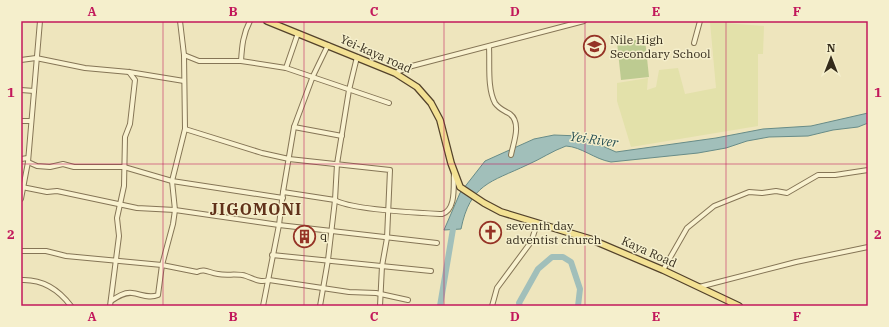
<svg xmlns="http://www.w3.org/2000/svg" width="889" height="327" viewBox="0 0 889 327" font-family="'IBM Plex Serif',serif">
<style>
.farmland{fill:#e3e1aa}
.green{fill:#bdcb91}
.water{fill:#a1bfba;stroke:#688c88}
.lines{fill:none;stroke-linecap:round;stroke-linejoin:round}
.river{stroke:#a1bfba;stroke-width:6}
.minor-casing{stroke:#857556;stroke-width:6}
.major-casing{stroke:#53422b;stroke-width:8}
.minor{stroke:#f9f2d0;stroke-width:4}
.major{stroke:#f3e193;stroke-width:5.5}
.grid{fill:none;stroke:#c2185b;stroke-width:1;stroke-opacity:0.55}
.labels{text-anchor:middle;stroke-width:3;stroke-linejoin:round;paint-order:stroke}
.poi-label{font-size:12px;fill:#342b1b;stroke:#f5efcc;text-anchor:start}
.street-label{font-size:12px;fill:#342b1b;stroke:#f5efcc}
.water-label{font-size:13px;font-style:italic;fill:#2a5255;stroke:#f5efcc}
.district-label{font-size:16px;font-weight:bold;letter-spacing:1px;fill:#61321a;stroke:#f5efcc}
.neatline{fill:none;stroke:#c2185b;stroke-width:1.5}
.grid-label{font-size:13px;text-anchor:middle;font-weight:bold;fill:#c2185b}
</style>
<rect width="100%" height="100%" fill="#eee5bd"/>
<!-- farmland -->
<polygon class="farmland" points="710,22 764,26 763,54 758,54 758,126 631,147 617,101 617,83 648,78 647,90 656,87 659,70 678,68 685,94 716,88"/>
<!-- green -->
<polygon class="green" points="645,39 649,77 621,80 617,42"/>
<!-- water -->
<path class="water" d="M868,113v10l-10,4 -25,3 -25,6 -39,1 -22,4 -21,7 -28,5 -87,9c-17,-3 -29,-15 -45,-16 -14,5 -25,13 -39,19 -36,17 -57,19 -66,64l-17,1 16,-37 25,-32 49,-22 20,-4 26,1 36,16 100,-14 47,-9 48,-3z"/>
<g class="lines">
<!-- river -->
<g class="river">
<polyline points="440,306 454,223"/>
<polyline points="520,306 519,303 538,269 552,257 563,257 571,262 580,289 578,306"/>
</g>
<defs>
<g id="minor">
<polyline points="694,43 700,21"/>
<path d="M489,47c1,17 -2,41 6,56 4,6 10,8 15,11 12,9 3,30 1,41"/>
<polyline points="184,55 199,61 241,61 286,68 389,103"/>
<polyline points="21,60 36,58 85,68 129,72 184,81"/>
<path d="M241,61c1,-15 2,-27 9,-40"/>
<polyline points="286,68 298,33"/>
<polyline points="395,73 412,66 584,21"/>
<polyline points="21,90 34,91"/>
<polyline points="21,121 31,121"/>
<polyline points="294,127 342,136"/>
<polyline points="185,129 262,153 289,159 390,170 387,238 382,266 380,306"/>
<polyline points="21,159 28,158"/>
<polyline points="28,162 37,166 50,167 63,164 74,167 124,167 172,181 283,198"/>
<polyline points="22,187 47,192 57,191 137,208 175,210 279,225 437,243"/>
<path d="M283,192l52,8c16,10 86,13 107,14 15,-4 11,-30 12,-42"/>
<polyline points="21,199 28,162 40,21"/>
<path d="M21,251h25l20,5 96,9 35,7c8,-4 12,1 21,2 9,2 19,-1 28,2 9,3 13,7 23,4l80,12 27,1 32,7"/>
<polyline points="272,255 431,271"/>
<polyline points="663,270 687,228 714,206 749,192 762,193 776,191 787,193 818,175 835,175 868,170"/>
<path d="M21,280c21,-1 38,10 50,26"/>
<polyline points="699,287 796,262 868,247"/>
<path d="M111,301c6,-4 13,-9 21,-8 9,1 17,6 26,2l4,-30 11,-41 2,-14 -3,-29 13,-52 -1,-74 -4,-34"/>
<polyline points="110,306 119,236 117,218 124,186 125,137 130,124 135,80 129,72"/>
<polyline points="263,306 279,225 283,192 294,127 313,76 328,45"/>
<polyline points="320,306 328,260 335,200 337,164 349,90 357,57"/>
<polyline points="492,306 497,288 531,242 537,224"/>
</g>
<polyline id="major" points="267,21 395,73 417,87 431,103 440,120 451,163 460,187 484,203 501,212 590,239 663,270 739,306"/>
</defs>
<!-- minor casing -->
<use href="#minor" class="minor-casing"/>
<!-- major casing -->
<use href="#major" class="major-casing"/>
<!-- minor -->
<use href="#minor" class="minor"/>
<!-- major -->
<use href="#major" class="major"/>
</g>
<!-- grid -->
<path class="grid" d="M163,21v285M304,21v285M444,21v285M585,21v285M726,21v285M21,164h847"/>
<!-- icons -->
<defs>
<symbol id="school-ring" viewBox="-11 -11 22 22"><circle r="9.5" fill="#f5efcc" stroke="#953326" stroke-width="1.5"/><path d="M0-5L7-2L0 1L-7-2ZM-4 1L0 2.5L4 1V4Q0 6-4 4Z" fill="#953326"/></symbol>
<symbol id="church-ring" viewBox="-11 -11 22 22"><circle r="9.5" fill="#f5efcc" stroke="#953326" stroke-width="1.5"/><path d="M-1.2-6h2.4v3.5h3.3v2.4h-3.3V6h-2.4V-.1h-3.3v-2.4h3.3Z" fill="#953326"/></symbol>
<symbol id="building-ring" viewBox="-11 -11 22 22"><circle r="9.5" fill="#f5efcc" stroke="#953326" stroke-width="1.5"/><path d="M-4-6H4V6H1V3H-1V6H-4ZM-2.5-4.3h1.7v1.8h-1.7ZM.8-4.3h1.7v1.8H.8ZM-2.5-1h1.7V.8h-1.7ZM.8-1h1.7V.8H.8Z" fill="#953326"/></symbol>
</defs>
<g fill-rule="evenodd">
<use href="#school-ring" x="582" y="34" width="25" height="25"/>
<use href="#church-ring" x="478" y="220" width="25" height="25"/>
<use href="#building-ring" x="292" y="224" width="25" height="25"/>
</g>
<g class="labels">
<!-- poi labels -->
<g class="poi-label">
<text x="610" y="44">Nile High<tspan x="610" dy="14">Secondary School</tspan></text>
<text x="506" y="230">seventh day<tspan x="506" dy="14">adventist church</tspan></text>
<text x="320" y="240">q</text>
</g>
<!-- street labels -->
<g class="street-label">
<text transform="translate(376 54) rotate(24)" y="4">Yei-kaya road</text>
<text transform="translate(649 252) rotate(24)" y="4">Kaya Road</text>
</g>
<!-- water labels -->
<g class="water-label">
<text transform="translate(594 139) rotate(8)" y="5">Yei River</text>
</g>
<!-- district labels -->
<g class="district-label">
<text x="256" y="215">JIGOMONI</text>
</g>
</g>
<!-- border -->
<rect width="889" height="327" fill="none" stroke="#f5efcc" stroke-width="44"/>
<!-- north arrow -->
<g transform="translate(831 58)" stroke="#f5efcc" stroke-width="3" paint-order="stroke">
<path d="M0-3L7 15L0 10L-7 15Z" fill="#342b1b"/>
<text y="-6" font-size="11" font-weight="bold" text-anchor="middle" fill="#342b1b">N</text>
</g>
<rect x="22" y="22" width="845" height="283" class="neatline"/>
<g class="grid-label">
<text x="92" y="16">A</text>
<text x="233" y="16">B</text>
<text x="374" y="16">C</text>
<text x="515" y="16">D</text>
<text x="656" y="16">E</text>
<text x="797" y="16">F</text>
<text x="11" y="97">1</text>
<text x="878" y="97">1</text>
<text x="11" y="239">2</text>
<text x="878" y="239">2</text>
<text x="92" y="321">A</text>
<text x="233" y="321">B</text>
<text x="374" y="321">C</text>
<text x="515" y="321">D</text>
<text x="656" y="321">E</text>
<text x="797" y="321">F</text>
</g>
</svg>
